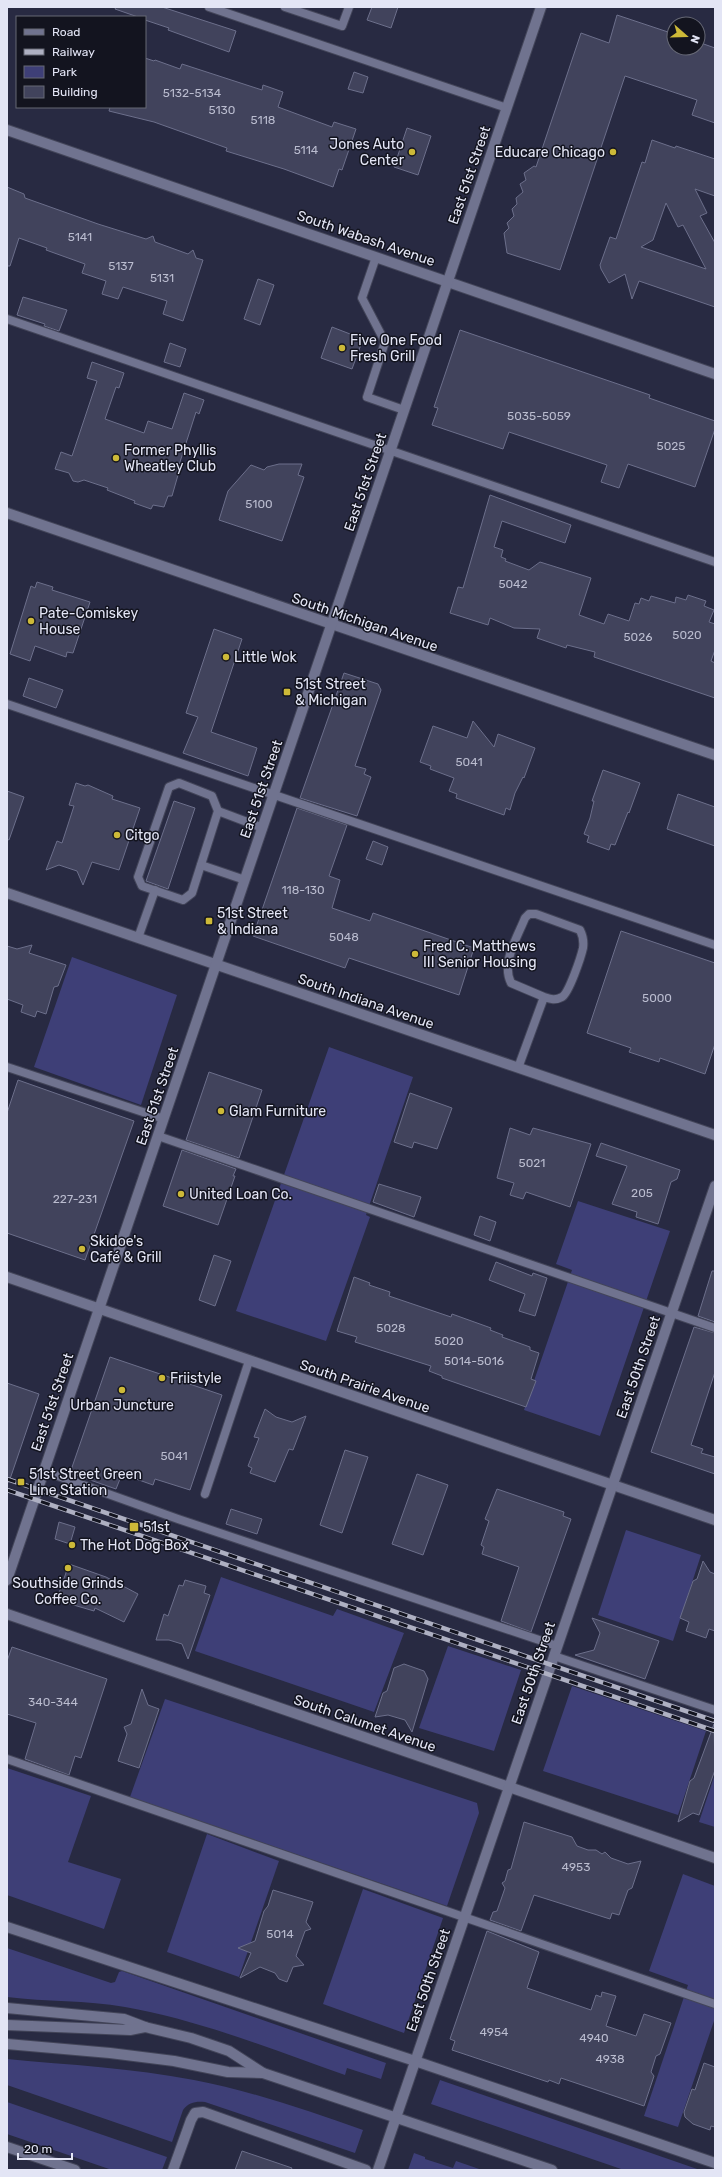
<svg xmlns="http://www.w3.org/2000/svg" width="722" height="2177" viewBox="0 0 722 2177" font-family="Rubik,sans-serif">
<style>
.green{fill:#3e3f77}
.building{fill:#41435c;stroke:#6c6f8b;fill-rule:evenodd}
.lines{fill:none;stroke-linecap:round;stroke-linejoin:round}
.lane-casing{stroke:#434559;stroke-width:10}
.street-casing{stroke:#434559;stroke-width:12}
.secondary-casing{stroke:#434559;stroke-width:12}
.lane{stroke:#70738f;stroke-width:8}
.street{stroke:#70738f;stroke-width:10}
.secondary{stroke:#70738f;stroke-width:10}
.rail-casing{stroke:#aeb0c2;stroke-width:4.5}
.rail{stroke:#13141f;stroke-width:3;stroke-dasharray:9;stroke-linecap:butt}
.poi-dot{fill:#cdb938;stroke:#13141f;stroke-width:1.5}
.labels{text-anchor:middle;stroke-width:3;stroke-linejoin:round;paint-order:stroke}
.number-label{font-size:12px;fill:#babccf}
.poi-label{font-size:14px;fill:#e3e5f5;stroke:#13141f;text-anchor:start}
.street-label{font-size:14px;fill:#e3e5f5;stroke:#13141f}
</style>
<rect width="100%" height="100%" fill="#282a42"/>
<!-- green -->
<g class="green">
<polygon points="72,957 177,995 141,1105 34,1067"/>
<polygon points="329,1047 413,1077 366,1215 370,1217 326,1341 236,1311"/>
<polygon points="578,1201 670,1231 600,1436 524,1410 572,1270 556,1264"/>
<polygon points="626,1530 701,1555 673,1641 598,1615"/>
<polygon points="221,1577 333,1616 337,1609 404,1633 374,1712 195,1651"/>
<polygon points="448,1646 521,1670 494,1751 419,1728"/>
<polygon points="572,1686 706,1731 678,1815 543,1771"/>
<polygon points="165,1699 477,1803 479,1813 447,1906 130,1797"/>
<polygon points="7,1768 91,1796 68,1862 121,1879 104,1929 7,1895"/>
<polygon points="715,1774 715,1827 699,1822"/>
<polygon points="207,1834 279,1861 239,1977 167,1952"/>
<polygon points="683,1874 715,1886 715,2018 678,2127 644,2116 688,1985 649,1971"/>
<polygon points="363,1889 443,1918 404,2033 323,2004"/>
<path d="M7,1948l104,35 4,-1 4,-10 3,-1 264,92 -5,16 -34,-11 -2,7c-72,-25 -145,-55 -220,-68 -39,-7 -79,-5 -118,-10z"/>
<path d="M7,2059c63,6 125,9 187,21 58,11 114,31 169,50l-8,23 -150,-51c-9,-1 -16,0 -22,8l-11,32 -165,-57z"/>
<polygon points="440,2080 700,2170 624,2170 431,2104"/>
<polygon points="7,2102 167,2157 162,2170 112,2170 7,2134"/>
<polygon points="414,2153 425,2157 425,2159 453,2168 456,2161 482,2170 408,2170"/>
</g>
<!-- building -->
<g class="building">
<polygon points="116,7 162,7 236,31 229,52 168,30 169,28 145,20 145,17 138,17 115,9"/>
<polygon points="372,7 398,7 391,28 367,20"/>
<polygon points="617,15 674,34 674,48 698,48 698,42 715,48 715,123 692,115 697,100 625,76 560,270 507,253 504,233 509,228 507,223 514,216 512,209 517,204 516,198 523,192 520,184 526,180 524,173 534,166 536,167 581,33 609,43"/>
<polygon points="145,58 154,61 155,60 180,69 182,64 262,90 263,85 283,92 278,107 332,127 334,122 356,129 342,170 339,169 333,187 284,169 226,151 227,148 154,122 109,111 110,107 145,107"/>
<polygon points="354,72 368,77 363,93 348,89"/>
<polygon points="407,128 431,136 418,175 394,167"/>
<path d="M652,140l23,8 1,-2 39,13v37l-20,-7 12,24 -7,3 15,27v64l-76,-26 -7,18 -7,-25 -16,9 -8,-14 -1,-4 10,-28 6,2 26,-77 3,1zM666,203l12,24 5,-2 23,44 -65,-22 12,-7z"/>
<polygon points="7,187 24,194 25,198 98,224 146,239 153,236 155,242 188,254 193,250 196,258 203,260 183,321 163,314 167,301 123,287 118,299 102,294 106,281 82,273 85,264 46,250 47,248 19,238 10,266 7,266"/>
<polygon points="258,279 274,285 260,325 244,319"/>
<polygon points="23,297 67,310 59,331 44,326 45,324 17,315"/>
<polygon points="332,327 363,339 352,369 321,358"/>
<polygon points="460,330 650,395 649,398 715,421 715,429 695,487 628,464 619,488 601,482 607,465 509,432 503,449 432,425 438,408 434,407"/>
<polygon points="170,343 186,349 180,367 164,362"/>
<polygon points="92,362 124,373 119,388 116,387 105,419 144,433 148,421 172,429 184,393 204,400 199,414 196,412 179,465 180,468 172,496 168,496 164,507 153,505 151,509 134,503 135,501 107,490 108,488 84,480 78,482 73,481 69,473 55,469 61,452 72,456 97,381 87,378"/>
<polygon points="279,464 302,464 298,475 304,477 282,541 219,520 228,491 251,465 264,470 267,467"/>
<polygon points="490,495 571,525 565,543 502,521 494,547 503,550 501,557 506,559 505,561 529,570 540,562 591,578 579,615 604,624 608,614 629,621 635,603 639,604 641,598 649,601 651,596 675,603 676,597 686,600 688,595 706,601 704,606 714,610 709,622 715,624 715,650 711,661 715,663 715,698 594,657 595,652 567,645 566,648 537,638 540,629 514,628 490,618 488,625 450,613 458,587 463,588"/>
<polygon points="37,582 53,587 52,590 90,602 73,653 67,652 66,657 35,646 30,661 10,654 31,586 35,588"/>
<polygon points="214,629 242,639 211,732 257,748 248,776 183,753 198,717 186,713"/>
<polygon points="344,673 378,684 381,690 355,766 366,769 364,774 371,777 357,816 300,798"/>
<polygon points="29,678 63,690 56,708 23,696"/>
<polygon points="473,721 494,747 498,734 535,748 524,778 523,777 515,793 510,810 506,808 504,815 456,798 457,794 449,791 454,778 430,769 431,766 420,762 433,726 467,738"/>
<polygon points="603,770 640,783 629,813 628,812 615,845 611,844 609,850 587,842 589,836 584,834 590,818 594,801 592,801"/>
<polygon points="76,783 85,786 88,785 113,796 112,799 140,808 119,870 92,862 83,885 77,871 59,865 46,870 57,841 62,843 74,806 69,805"/>
<polygon points="7,791 24,797 9,840 7,839"/>
<polygon points="678,794 715,807 715,846 667,829"/>
<polygon points="174,801 195,808 168,889 146,881"/>
<polygon points="297,808 347,825 329,876 340,880 332,908 370,921 373,913 474,948 459,995 349,958 345,968 253,936"/>
<polygon points="373,841 388,847 382,865 366,859"/>
<polygon points="621,931 715,963 715,1044 705,1074 660,1058 659,1062 629,1052 631,1048 587,1033"/>
<polygon points="32,945 29,953 66,965 58,986 54,987 46,1014 37,1011 35,1017 21,1012 23,1005 7,999 7,946 17,949"/>
<polygon points="209,1072 262,1090 239,1158 186,1140"/>
<polygon points="18,1080 134,1121 85,1260 7,1233 7,1113"/>
<polygon points="410,1093 452,1108 437,1149 414,1142 412,1148 394,1142"/>
<polygon points="510,1128 530,1135 533,1128 591,1144 570,1207 526,1192 523,1199 510,1195 514,1183 497,1178"/>
<polygon points="601,1143 680,1170 677,1179 671,1182 658,1224 636,1217 637,1212 612,1204 627,1166 596,1156"/>
<polygon points="182,1150 236,1169 233,1176 235,1176 218,1225 163,1206"/>
<polygon points="379,1184 421,1197 414,1217 373,1202"/>
<polygon points="480,1216 496,1222 490,1241 474,1235"/>
<polygon points="214,1255 231,1261 215,1306 199,1300"/>
<polygon points="496,1262 532,1276 533,1273 547,1278 535,1316 519,1311 525,1294 489,1280"/>
<polygon points="712,1271 715,1271 715,1322 698,1316"/>
<polygon points="354,1277 370,1283 369,1285 390,1292 389,1296 451,1317 452,1314 491,1328 490,1330 503,1335 502,1337 530,1347 530,1350 539,1353 531,1379 536,1381 526,1407 442,1378 442,1376 429,1371 431,1366 355,1342 357,1337 337,1331"/>
<polygon points="694,1327 715,1333 715,1372 691,1445 703,1449 701,1453 715,1457 715,1474 651,1452"/>
<polygon points="110,1357 222,1395 190,1490 155,1479 153,1485 122,1474 116,1489 70,1473"/>
<polygon points="7,1383 39,1394 9,1482 7,1482"/>
<polygon points="265,1409 276,1417 292,1422 306,1416 293,1450 289,1449 275,1482 250,1473 252,1468 248,1466 259,1438 254,1437"/>
<polygon points="345,1450 368,1457 342,1533 320,1525"/>
<polygon points="417,1474 448,1485 423,1555 392,1544"/>
<polygon points="497,1489 564,1512 563,1516 571,1519 531,1632 501,1621 519,1567 482,1554 484,1547 481,1545 489,1521 485,1519"/>
<polygon points="231,1509 262,1519 257,1534 226,1524"/>
<polygon points="59,1522 75,1527 70,1544 55,1539"/>
<polygon points="703,1561 710,1572 715,1574 715,1631 709,1629 706,1638 686,1631 689,1622 680,1618 693,1581 697,1579"/>
<polygon points="69,1564 106,1577 138,1594 124,1622 95,1608 94,1611 60,1601 62,1597 58,1596"/>
<polygon points="185,1580 206,1586 204,1593 210,1595 188,1659 182,1644 169,1640 156,1640 164,1614 168,1616 179,1585 183,1586"/>
<polygon points="592,1618 659,1641 645,1679 575,1655 594,1650 600,1633"/>
<polygon points="12,1647 107,1679 81,1758 75,1756 69,1775 25,1759 36,1723 7,1714 7,1661"/>
<polygon points="404,1664 424,1671 428,1679 412,1732 405,1720 388,1715 375,1717 383,1693 387,1691 394,1668"/>
<polygon points="142,1689 148,1705 159,1709 139,1768 118,1761 127,1734 124,1727 131,1724"/>
<polygon points="714,1724 715,1770 699,1815 693,1813 678,1822 690,1781 694,1778"/>
<polygon points="524,1822 572,1837 577,1846 588,1850 596,1850 602,1854 605,1852 611,1858 628,1864 641,1861 632,1888 628,1890 619,1915 612,1913 610,1919 534,1895 521,1931 490,1920 493,1912 497,1911 505,1888 502,1883 505,1881 508,1870 511,1869"/>
<polygon points="273,1890 313,1902 306,1922 311,1929 305,1931 296,1956 304,1965 293,1967 287,1982 279,1979 275,1973 260,1967 240,1978 251,1953 238,1948 255,1941 264,1911 268,1906"/>
<polygon points="487,1931 539,1952 527,1988 591,2010 596,1995 601,1997 602,1992 616,1996 606,2026 636,2036 644,2014 671,2023 660,2054 656,2056 651,2072 654,2076 644,2106 561,2078 559,2084 549,2080 548,2082 452,2050 455,2041 450,2039"/>
<polygon points="704,2063 715,2067 715,2127 711,2126 710,2130 693,2124 685,2117 684,2112 692,2089 695,2090"/>
<polygon points="242,2151 292,2168 291,2170 235,2170"/>
</g>
<g class="lines">
<defs>
<g id="lane">
<polyline points="209,7 507,108"/>
<polyline points="285,7 342,26 349,7"/>
<polyline points="376,257 362,298 385,342 367,397 404,410"/>
<polyline points="7,319 715,562"/>
<polyline points="7,704 715,945"/>
<polyline points="218,811 192,893 183,900 142,886 138,877 169,787 179,783 212,796 218,811 263,828"/>
<polyline points="201,865 245,880"/>
<polyline points="138,938 155,890"/>
<polyline points="7,1067 164,1119"/>
<path d="M518,1068l26,-71c6,2 11,4 18,0 7,-4 19,-40 21,-49 1,-7 0,-12 -3,-18l-44,-16h-7l-4,4c-8,20 -24,45 -14,65l33,14"/>
<polyline points="158,1136 715,1328"/>
<polyline points="44,1471 178,1519 557,1646"/>
<polyline points="205,1494 249,1361"/>
<polyline points="554,1656 715,1710"/>
<polyline points="7,1759 715,2004"/>
</g>
<g id="street">
<polyline points="7,130 715,374"/>
<polyline points="7,1277 715,1520"/>
<polyline points="7,1614 715,1858"/>
<polyline points="7,1927 415,2061 715,2163"/>
<polyline points="7,2147 75,2170"/>
<polyline points="173,2170 191,2120 195,2113 203,2112 366,2170"/>
<polyline points="378,2170 715,1186"/>
</g>
<g id="secondary">
<polyline points="7,513 715,755"/>
<polyline points="7,893 715,1135"/>
<polyline points="7,1580 541,7"/>
<polyline points="7,2008 124,2019 145,2027 191,2038 229,2051 263,2073 552,2170"/>
<polyline points="7,2025 130,2030 145,2027"/>
<polyline points="7,2044 110,2053 174,2061 228,2072 263,2073"/>
</g>
</defs>
<!-- lane casing -->
<use href="#lane" class="lane-casing"/>
<!-- street casing -->
<use href="#street" class="street-casing"/>
<!-- secondary casing -->
<use href="#secondary" class="secondary-casing"/>
<!-- lane -->
<use href="#lane" class="lane"/>
<!-- street -->
<use href="#street" class="street"/>
<!-- secondary -->
<use href="#secondary" class="secondary"/>
<defs>
<g id="rail">
<polyline points="7,1479 715,1721"/>
<polyline points="7,1490 715,1731"/>
</g>
</defs>
<!-- rail casing -->
<use href="#rail" class="rail-casing"/>
<!-- rail -->
<use href="#rail" class="rail"/>
</g>
<!-- markers -->
<g class="poi-dot">
<circle cx="412" cy="152" r="4"/>
<circle cx="613" cy="152" r="4"/>
<circle cx="342" cy="348" r="4"/>
<circle cx="116" cy="458" r="4"/>
<circle cx="31" cy="621" r="4"/>
<circle cx="226" cy="657" r="4"/>
<rect x="283" y="688" width="8" height="8" rx="2"/>
<circle cx="117" cy="835" r="4"/>
<rect x="205" y="917" width="8" height="8" rx="2"/>
<circle cx="415" cy="954" r="4"/>
<circle cx="221" cy="1111" r="4"/>
<circle cx="181" cy="1194" r="4"/>
<circle cx="82" cy="1249" r="4"/>
<circle cx="162" cy="1378" r="4"/>
<circle cx="122" cy="1390" r="4"/>
<rect x="17" y="1478" width="8" height="8" rx="2"/>
<rect x="129" y="1522" width="10" height="10" rx="2"/>
<circle cx="72" cy="1545" r="4"/>
<circle cx="68" cy="1568" r="4"/>
</g>
<g class="labels">
<!-- number labels -->
<g class="number-label">
<text x="192" y="97">5132-5134</text>
<text x="222" y="114">5130</text>
<text x="263" y="124">5118</text>
<text x="306" y="154">5114</text>
<text x="80" y="241">5141</text>
<text x="121" y="270">5137</text>
<text x="162" y="282">5131</text>
<text x="539" y="420">5035-5059</text>
<text x="671" y="450">5025</text>
<text x="259" y="508">5100</text>
<text x="513" y="588">5042</text>
<text x="687" y="639">5020</text>
<text x="638" y="641">5026</text>
<text x="469" y="766">5041</text>
<text x="303" y="894">118-130</text>
<text x="344" y="941">5048</text>
<text x="657" y="1002">5000</text>
<text x="532" y="1167">5021</text>
<text x="642" y="1197">205</text>
<text x="75" y="1203">227-231</text>
<text x="391" y="1332">5028</text>
<text x="449" y="1345">5020</text>
<text x="474" y="1365">5014-5016</text>
<text x="174" y="1460">5041</text>
<text x="53" y="1706">340-344</text>
<text x="576" y="1871">4953</text>
<text x="280" y="1938">5014</text>
<text x="494" y="2036">4954</text>
<text x="594" y="2042">4940</text>
<text x="610" y="2063">4938</text>
</g>
<!-- poi labels -->
<g class="poi-label">
<text x="404" y="149" text-anchor="end">Jones Auto<tspan x="404" dy="16">Center</tspan></text>
<text x="605" y="157" text-anchor="end">Educare Chicago</text>
<text x="350" y="345">Five One Food<tspan x="350" dy="16">Fresh Grill</tspan></text>
<text x="124" y="455">Former Phyllis<tspan x="124" dy="16">Wheatley Club</tspan></text>
<text x="39" y="618">Pate-Comiskey<tspan x="39" dy="16">House</tspan></text>
<text x="234" y="662">Little Wok</text>
<text x="295" y="689">51st Street<tspan x="295" dy="16">&amp; Michigan</tspan></text>
<text x="125" y="840">Citgo</text>
<text x="217" y="918">51st Street<tspan x="217" dy="16">&amp; Indiana</tspan></text>
<text x="423" y="951">Fred C. Matthews<tspan x="423" dy="16">III Senior Housing</tspan></text>
<text x="229" y="1116">Glam Furniture</text>
<text x="189" y="1199">United Loan Co.</text>
<text x="90" y="1246">Skidoe's<tspan x="90" dy="16">Café &amp; Grill</tspan></text>
<text x="170" y="1383">Friistyle</text>
<text x="122" y="1410" text-anchor="middle">Urban Juncture</text>
<text x="29" y="1479">51st Street Green<tspan x="29" dy="16">Line Station</tspan></text>
<text x="143" y="1532">51st</text>
<text x="80" y="1550">The Hot Dog Box</text>
<text x="68" y="1588" text-anchor="middle">Southside Grinds<tspan x="68" dy="16">Coffee Co.</tspan></text>
</g>
<!-- street labels -->
<g class="street-label">
<text transform="translate(469 175) rotate(-71)" y="5">East 51st Street</text>
<text transform="translate(366 238) rotate(19)" y="5">South Wabash Avenue</text>
<text transform="translate(365 482) rotate(-71)" y="5">East 51st Street</text>
<text transform="translate(365 622) rotate(19)" y="5">South Michigan Avenue</text>
<text transform="translate(261 789) rotate(-71)" y="5">East 51st Street</text>
<text transform="translate(366 1001) rotate(19)" y="5">South Indiana Avenue</text>
<text transform="translate(157 1096) rotate(-71)" y="5">East 51st Street</text>
<text transform="translate(638 1367) rotate(-71)" y="5">East 50th Street</text>
<text transform="translate(365 1386) rotate(19)" y="5">South Prairie Avenue</text>
<text transform="translate(52 1402) rotate(-71)" y="5">East 51st Street</text>
<text transform="translate(533 1673) rotate(-71)" y="5">East 50th Street</text>
<text transform="translate(365 1723) rotate(19)" y="5">South Calumet Avenue</text>
<text transform="translate(428 1980) rotate(-71)" y="5">East 50th Street</text>
</g>
</g>
<!-- border -->
<rect width="722" height="2177" fill="none" stroke="#e3e5f5" stroke-width="16"/>
<!-- legend -->
<rect x="16" y="16" width="130" height="92" fill="#13141f" stroke="#666875"/>
<rect x="24" y="29" width="20" height="6" fill="#70738f" stroke="#666875"/>
<text x="52" y="36" font-size="12" fill="#e3e5f5">Road</text>
<rect x="24" y="49" width="20" height="6" fill="#aeb0c2" stroke="#666875"/>
<text x="52" y="56" font-size="12" fill="#e3e5f5">Railway</text>
<rect x="24" y="66" width="20" height="12" fill="#3e3f77" stroke="#666875"/>
<text x="52" y="76" font-size="12" fill="#e3e5f5">Park</text>
<rect x="24" y="86" width="20" height="12" fill="#41435c" stroke="#666875"/>
<text x="52" y="96" font-size="12" fill="#e3e5f5">Building</text>
<!-- north arrow -->
<g transform="translate(686 36) rotate(110)"><circle r="19" fill="#13141f" stroke="#666875"/>
<path d="M0-3L7 15L0 10L-7 15Z" fill="#cdb938"/>
<text y="-6" font-size="11" font-weight="bold" text-anchor="middle" fill="#e3e5f5">N</text>
</g>
<!-- scale -->
<path d="M18 2153v6h54v-6" fill="none" stroke="#e3e5f5" stroke-width="2"/>
<text x="24" y="2153" font-size="12" fill="#e3e5f5" stroke="#13141f" stroke-width="3" paint-order="stroke">20 m</text>
</svg>
